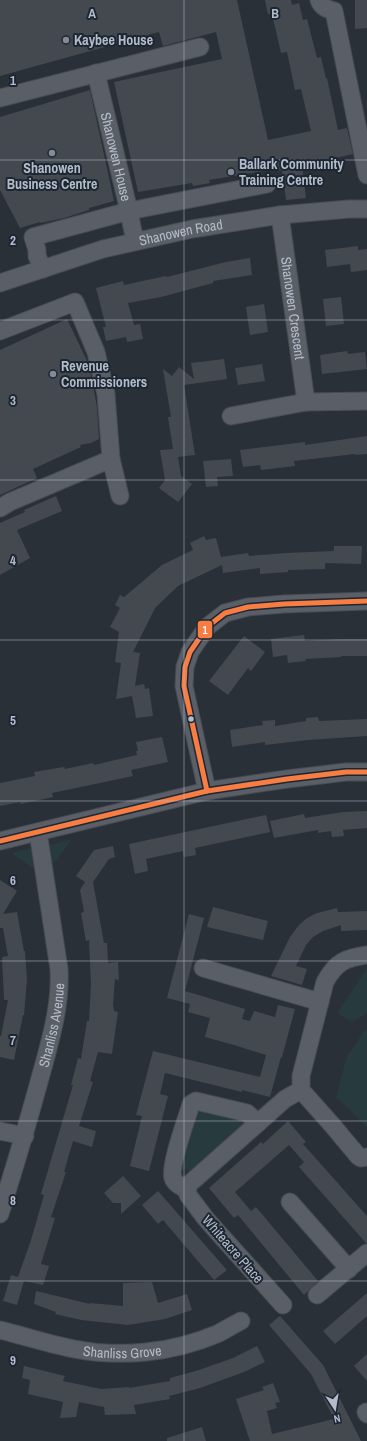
<svg xmlns="http://www.w3.org/2000/svg" width="367" height="1441" viewBox="0 0 367 1441" font-family="'Archivo Narrow',sans-serif">
<style>
.green{fill:#273a3e}
.building{fill:#444950}
.lines{fill:none;stroke-linecap:round;stroke-linejoin:round}
.minor-casing{stroke:#484c53;stroke-width:19}
.minor{stroke:#5a5e66;stroke-width:17}
.bus-1-casing{stroke:#1d2633;stroke-width:8}
.bus-1{stroke:#f77d43;stroke-width:5}
.grid{fill:none;stroke:#b4bcc9;stroke-width:1;stroke-opacity:0.55}
.poi-dot{fill:#848b96;stroke:#1d2633;stroke-width:1.5}
.bus-dot{fill:#b4bcc9;stroke:#1d2633;stroke-width:1.5}
.labels{text-anchor:middle;stroke-width:4;stroke-linejoin:round;paint-order:stroke}
.poi-label{font-size:14px;font-weight:bold;fill:#b4bcc9;stroke:#1d2633;text-anchor:start}
.street-label{font-size:14px;fill:#b4bcc9;stroke:#1d2633}
.grid-label{font-size:13px;text-anchor:middle;font-weight:bold;fill:#b4bcc9;stroke:#1d2633;stroke-width:4;stroke-linejoin:round;paint-order:stroke}
.line-badge{stroke:#1d2633;stroke-width:1.5}
.badge-label{font-size:11px;text-anchor:middle;font-weight:bold;fill:#fff}
</style>
<rect width="100%" height="100%" fill="#2a3038"/>
<!-- green -->
<g class="green">
<polygon points="72,839 56,861 50,864 49,847 50,845"/>
<polygon points="30,848 35,854 36,867 34,869 11,853"/>
<polygon points="367,969 367,1013 352,1022 337,1013"/>
<polygon points="367,1030 367,1127 336,1097 346,1059 363,1032"/>
<polygon points="194,1108 243,1119 245,1124 190,1172 186,1168 179,1173"/>
</g>
<!-- building -->
<g class="building">
<polygon points="0,0 237,0 268,140 311,131 301,89 295,90 287,52 281,53 272,14 268,14 265,0 291,0 292,5 299,3 303,20 307,19 317,58 321,57 326,79 327,78 338,130 347,128 353,154 302,166 306,198 286,200 282,170 276,171 276,169 209,180 210,183 193,186 192,183 138,192 114,82 222,59 216,32 163,46 159,32 0,76"/>
<polygon points="355,0 367,0 367,28 355,29"/>
<polygon points="90,90 114,201 89,208 89,210 64,218 40,223 40,222 20,228 0,190 0,117"/>
<polygon points="358,246 358,250 367,249 367,270 351,272 350,264 327,267 325,250"/>
<polygon points="250,258 252,275 213,281 213,283 161,297 128,303 134,325 140,324 143,339 127,342 126,337 106,341 103,327 106,327 96,288 123,281 124,285 166,276 167,277 226,262"/>
<polygon points="341,297 344,324 326,326 323,299"/>
<polygon points="264,304 268,332 250,335 246,307"/>
<polygon points="67,319 89,365 97,407 99,439 91,443 80,445 81,447 33,469 37,478 0,495 0,350"/>
<polygon points="347,351 348,354 365,352 367,369 322,374 320,355"/>
<polygon points="224,359 227,379 184,385 195,455 178,457 181,476 192,484 178,502 159,488 165,480 160,450 173,449 168,417 171,417 163,369 172,376 179,367 194,379 191,363"/>
<polygon points="262,364 265,381 238,385 235,368"/>
<polygon points="367,436 367,454 355,455 355,454 294,461 295,466 261,470 260,465 243,467 240,450 305,442 305,445"/>
<polygon points="231,459 233,476 217,477 218,486 206,487 203,461"/>
<polygon points="56,496 62,511 17,530 30,558 0,575 0,523 25,512 24,510"/>
<polygon points="204,536 206,540 216,538 221,557 248,553 249,556 286,553 334,551 334,546 362,546 361,564 325,563 325,569 288,570 288,572 260,574 260,568 223,573 222,565 178,586 155,608 133,652 140,653 135,686 144,684 145,689 149,688 153,716 136,718 132,696 116,699 121,663 115,662 119,632 110,627 120,608 115,605 120,595 124,597 162,565 193,550 190,543"/>
<polygon points="304,635 305,641 340,639 367,639 367,656 341,656 341,657 305,659 306,661 288,663 287,655 273,657 271,639"/>
<polygon points="244,636 265,652 251,671 248,668 228,695 209,681"/>
<polygon points="318,717 319,721 367,719 367,736 308,740 265,745 265,742 232,747 230,730 263,725 262,721 275,720 275,726 306,721 306,718"/>
<polygon points="162,737 168,762 131,770 133,776 52,793 53,797 21,804 20,802 0,806 0,783 35,776 34,772 64,767 65,769 93,763 94,765 137,755 136,751 138,751 136,742"/>
<polygon points="367,811 367,828 343,830 344,836 332,837 331,831 318,833 318,830 274,838 270,821 304,814 305,818 343,812"/>
<polygon points="266,815 270,832 195,848 196,855 184,857 183,851 146,859 148,871 135,874 129,844"/>
<polygon points="113,846 115,857 109,859 93,882 104,943 107,943 108,963 118,962 119,980 115,979 113,1005 114,1011 118,1012 112,1054 98,1052 90,1081 93,1082 79,1126 96,1131 92,1147 73,1141 64,1172 66,1172 51,1217 55,1218 41,1264 49,1266 43,1285 24,1281 17,1305 3,1301 11,1275 18,1277 31,1240 44,1195 41,1194 73,1085 71,1085 78,1058 81,1059 87,1021 89,1021 91,984 89,940 86,941 81,913 84,912 80,890 85,882 76,876 94,850"/>
<polygon points="0,880 17,891 3,914 17,912 24,951 25,951 27,980 24,1015 23,1015 14,1060 0,1057 0,1036 1,1036 8,1000 4,1000 2,957 8,956 3,928 0,928"/>
<polygon points="213,907 268,921 263,940 207,927"/>
<polygon points="337,908 338,912 367,911 367,930 341,931 341,925 323,931 313,937 306,945 296,966 307,969 302,985 271,976 290,937 299,925 307,918 317,913"/>
<polygon points="189,914 204,918 185,991 245,1009 242,1019 250,1021 254,1011 275,1017 278,1005 295,1009 282,1057 281,1057 270,1097 242,1090 242,1092 165,1073 160,1094 168,1096 149,1171 130,1166 142,1116 136,1115 153,1051 260,1077 266,1055 234,1045 205,1037 210,1018 188,1012 190,1004 167,998"/>
<polygon points="288,1121 306,1142 303,1144 367,1216 367,1243 366,1243 299,1167 304,1162 289,1145 235,1192 251,1211 256,1207 318,1281 304,1295 238,1215 234,1218 209,1188 261,1142 263,1144"/>
<polygon points="123,1176 141,1196 121,1214 121,1203 113,1203 104,1193"/>
<polygon points="158,1191 226,1269 226,1271 214,1280 163,1220 158,1224 142,1205"/>
<polygon points="152,1282 158,1303 187,1294 192,1310 165,1319 128,1325 81,1320 55,1314 56,1312 34,1304 36,1291 90,1304 90,1303 123,1306 123,1283"/>
<polygon points="367,1293 367,1316 335,1344 323,1331"/>
<polygon points="280,1316 323,1365 361,1441 250,1441 236,1399 264,1390 262,1387 273,1383 280,1402 275,1403 277,1408 267,1411 272,1434 334,1419 311,1374 269,1325"/>
<polygon points="257,1346 265,1362 244,1372 200,1388 169,1396 170,1399 134,1405 136,1414 105,1415 104,1407 79,1402 76,1417 60,1418 63,1402 28,1394 30,1380 22,1378 24,1366 65,1376 63,1381 101,1389 129,1387 129,1388 170,1381 170,1378 199,1370 233,1358"/>
<polygon points="367,1354 367,1381 354,1366"/>
<polygon points="202,1427 206,1441 167,1441 167,1438"/>
</g>
<g class="lines">
<defs>
<g id="minor">
<path d="M319,0c2,7 8,9 15,11l33,164"/>
<path id="s1" d="M96,73l33,138c2,10 3,20 7,30"/>
<polyline points="0,98 200,47"/>
<path id="s2" d="M280,215l26,187"/>
<polyline points="43,269 37,256 37,250 33,237 129,211 267,184"/>
<path id="s3" d="M0,283l103,-34 89,-20 88,-14 69,-6h18"/>
<polyline points="0,331 75,302 96,352 106,394 111,459 120,496"/>
<polyline points="231,416 306,402 367,401"/>
<polyline points="0,508 10,502 111,459"/>
<polyline points="207,791 184,686 185,667 190,652 207,627 225,613 248,607 284,604 367,601"/>
<polyline points="0,841 207,791 287,779 346,772 367,772"/>
<path d="M367,955c-22,3 -31,7 -42,27l-24,94v14l32,36 25,30 3,2 6,-1"/>
<polyline points="203,968 320,1002"/>
<polyline points="0,1131 25,1136"/>
<path d="M187,1190c-5,-3 -12,-6 -14,-12 -4,-12 14,-60 18,-74l5,-3 51,12 11,10"/>
<polyline points="290,1202 349,1269"/>
<path id="s4" d="M0,1214c15,-48 29,-95 42,-143 9,-33 19,-67 17,-102l-21,-137"/>
<polyline points="317,1295 367,1253"/>
<polyline points="283,1305 206,1219 188,1195 187,1186 285,1099 301,1090"/>
<path id="s5" d="M0,1330c24,6 49,14 74,19 47,9 98,4 143,-15 8,-4 16,-9 24,-13"/>
<polyline points="366,1412 367,1414"/>
</g>
</defs>
<!-- minor casing -->
<use href="#minor" class="minor-casing"/>
<!-- minor -->
<use href="#minor" class="minor"/>
<defs>
<g id="bus-1">
<polyline points="207,791 184,686 185,667 190,652 207,627 225,613 248,607 284,604 367,601"/>
<polyline points="0,841 207,791 287,779 346,772 367,772"/>
</g>
</defs>
<!-- bus-1 casing -->
<use href="#bus-1" class="bus-1-casing"/>
<!-- bus-1 -->
<use href="#bus-1" class="bus-1"/>
</g>
<!-- grid -->
<path class="grid" d="M184,0v1441M0,160h367M0,320h367M0,480h367M0,640h367M0,801h367M0,961h367M0,1121h367M0,1281h367"/>
<!-- markers -->
<g class="poi-dot">
<circle cx="66" cy="40" r="4"/>
<circle cx="52" cy="153" r="4"/>
<circle cx="231" cy="172" r="4"/>
<circle cx="53" cy="374" r="4"/>
</g>
<circle class="bus-dot" cx="191" cy="719" r="3.5"/>
<g class="labels">
<!-- poi labels -->
<g class="poi-label">
<text x="74" y="45">Kaybee House</text>
<text x="239" y="169">Ballark Community<tspan x="239" dy="16">Training Centre</tspan></text>
<text x="52" y="173" text-anchor="middle">Shanowen<tspan x="52" dy="16">Business Centre</tspan></text>
<text x="61" y="371">Revenue<tspan x="61" dy="16">Commissioners</tspan></text>
</g>
<!-- street labels -->
<g class="street-label">
<text dy="5" stroke="none"><textPath href="#s1" startOffset="86">Shanowen House</textPath></text>
<text dy="5" stroke="none"><textPath href="#s3" startOffset="188">Shanowen Road</textPath></text>
<text dy="5" stroke="none"><textPath href="#s2" startOffset="94">Shanowen Crescent</textPath></text>
<text dy="5" stroke="none"><textPath href="#s4" startOffset="196">Shanliss Avenue</textPath></text>
<text transform="translate(233 1249) rotate(49)" y="5">Whiteacre Place</text>
<text dy="5" stroke="none"><textPath href="#s5" startOffset="125">Shanliss Grove</textPath></text>
</g>
</g>
<g class="grid-label">
<text x="92" y="18">A</text>
<text x="275" y="18">B</text>
<text x="13" y="85">1</text>
<text x="13" y="245">2</text>
<text x="13" y="405">3</text>
<text x="13" y="565">4</text>
<text x="13" y="725">5</text>
<text x="13" y="885">6</text>
<text x="13" y="1045">7</text>
<text x="13" y="1205">8</text>
<text x="13" y="1365">9</text>
</g>
<rect class="line-badge" x="197" y="620" width="16" height="19" rx="4" fill="#f77d43"/>
<g class="badge-label">
<text x="205" y="634">1</text>
</g>
<!-- north arrow -->
<g transform="translate(335 1409) rotate(168)" stroke="#1d2633" stroke-width="3" paint-order="stroke">
<path d="M0-3L7 15L0 10L-7 15Z" fill="#b4bcc9"/>
<text y="-6" font-size="11" font-weight="bold" text-anchor="middle" fill="#b4bcc9">N</text>
</g>
</svg>
